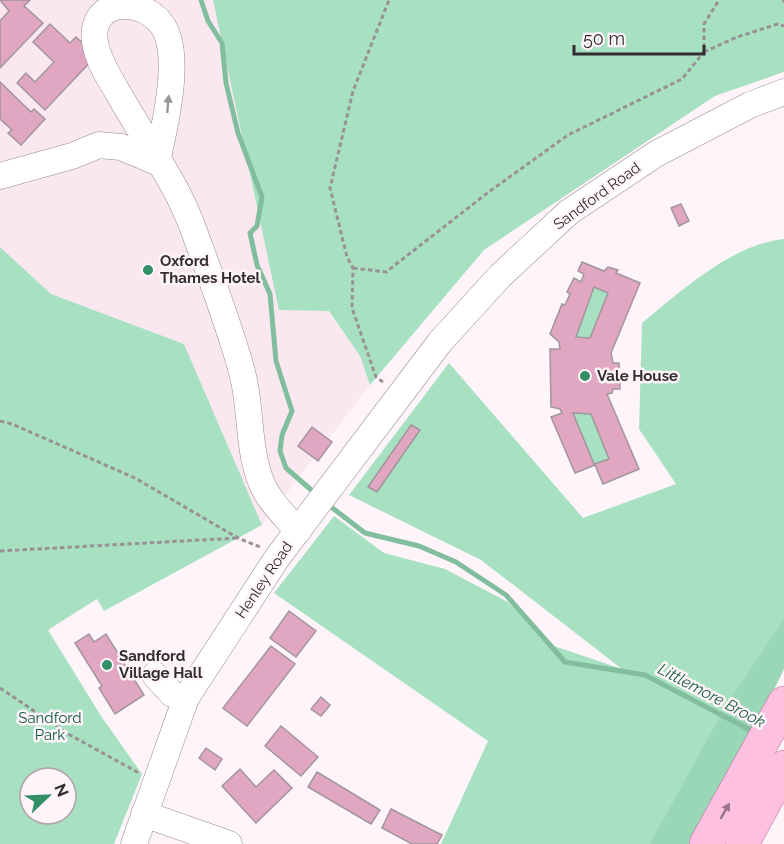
<svg xmlns="http://www.w3.org/2000/svg" width="784" height="844" viewBox="0 0 784 844" font-family="Raleway,sans-serif">
<style>
.built{fill:#fbe7f0}
.green{fill:#a8e1c2;fill-rule:evenodd}
.forest{fill:#99d7b6}
.lines{fill:none;stroke-linecap:round;stroke-linejoin:round}
.stream{stroke:#81be9e;stroke-width:5}
.building{fill:#e0a6c2;stroke:#a1969b;stroke-width:1.5;fill-rule:evenodd}
.minor-casing{stroke:#958a8f;stroke-width:27}
.major-casing{stroke:#b67194;stroke-width:34}
.path{stroke:#999195;stroke-width:3;stroke-dasharray:4.5 3;stroke-linecap:butt}
.minor{stroke:#fff;stroke-width:26}
.major{stroke:#febfe0;stroke-width:33}
.oneway{fill:#989697}
.oneway2{fill:#987688}
.poi-dot{fill:#338f66;stroke:#fef4f9;stroke-width:2}
.labels{text-anchor:middle;stroke-width:5;stroke-linejoin:round;paint-order:stroke}
.street-label{font-size:15px;fill:#322d2f;stroke:#fef4f9}
.poi-label{font-size:15px;font-weight:bold;fill:#322d2f;stroke:#fef4f9;text-anchor:start}
.park-label{font-size:15px;fill:#0d593a;stroke:#fef4f9}
.water-label{font-size:16px;font-style:italic;fill:#186041;stroke:#fef4f9}
</style>
<rect width="100%" height="100%" fill="#fef4f9"/>
<!-- built -->
<polygon class="built" points="0,0 213,0 329,311 360,356 370,385 262,525 184,344 51,294 0,247"/>
<!-- green -->
<g class="green">
<polygon points="213,0 784,0 784,72 715,96 484,250 370,385 360,356 329,311 279,310"/>
<path d="M784,239v404l-122,201h-221l47,-103 -214,-148 60,-77 50,37 61,16 63,33 46,44 68,23 -141,-109 -132,-65 100,-132 134,155 93,-34 -37,-55 3,-106c40,-33 89,-78 142,-84z"/>
<path d="M0,247l51,47 133,50 78,181 -158,86 -7,-12 -49,31 53,86 41,58 -28,70h-114zM30,778h36v36h-36z"/>
<polygon points="594,287 608,293 590,338 576,337"/>
<polygon points="573,413 591,414 609,459 594,464"/>
</g>
<!-- forest -->
<polygon class="forest" points="784,619 784,669 744,752 691,844 650,844 724,709"/>
<g class="lines">
<!-- stream -->
<g class="stream">
<polyline points="201,0 208,21 222,43 226,83 238,133 262,197 257,226 250,233 257,265 270,294 276,361 292,411 282,435 280,451 286,468 317,495"/>
<polyline points="326,503 365,533 419,546 456,562 506,595 565,662 645,675 756,733"/>
</g>
</g>
<!-- building -->
<g class="building">
<polygon points="0,0 30,0 24,6 43,23 0,68 0,21 9,11"/>
<polygon points="50,24 70,43 76,37 96,56 45,110 17,83 26,73 35,82 54,62 33,42"/>
<polygon points="0,82 31,112 34,109 45,119 21,145 8,133 12,130 0,119"/>
<polygon points="681,204 689,221 679,226 671,208"/>
<path d="M582,262l22,9 4,-4 10,3 -2,3 24,10 -29,70 2,10h6l1,26h-7l-1,4 -5,1 32,75 -36,15 -8,-19 -20,8 -24,-56 11,-4 -2,-4 -9,-2 -1,-58h10l-1,-7 -9,-8 12,-30 3,1 5,-11 -3,-2 7,-14 7,4 3,-8 -6,-3zM594,287l14,6 -18,45 -14,-1zM573,413l18,1 18,45 -15,5z"/>
<polygon points="411,425 420,430 377,492 368,487"/>
<polygon points="312,427 332,442 318,461 298,446"/>
<polygon points="289,611 316,631 296,657 270,638"/>
<polygon points="89,634 94,642 106,634 144,695 115,714 99,688 102,686 75,643"/>
<polygon points="271,646 295,664 247,726 223,708"/>
<polygon points="321,697 330,705 321,716 311,709"/>
<polygon points="281,726 318,757 301,776 265,746"/>
<polygon points="206,748 222,759 215,770 199,758"/>
<polygon points="240,769 256,787 274,770 292,788 256,823 222,786"/>
<polygon points="317,772 380,810 371,824 308,787"/>
<polygon points="391,809 442,835 437,844 412,844 382,828"/>
</g>
<g class="lines">
<defs>
<g id="minor">
<path d="M157,162c7,-34 28,-114 2,-141 -9,-10 -19,-14 -32,-15 -25,-1 -37,17 -31,41 4,17 15,34 24,49 25,45 57,87 74,135 17,47 35,93 48,141 10,37 5,76 20,112 8,18 23,32 36,47"/>
<polyline points="0,176 72,156 99,145 121,147 157,162"/>
<polyline points="155,675 172,694 186,698"/>
<polyline points="144,814 229,844"/>
<polyline points="134,844 186,698 277,558 440,342 500,276 569,212 656,154 750,105 784,92"/>
</g>
<g id="major">
<polyline points="706,844 784,703"/>
<polyline points="742,844 784,767"/>
</g>
</defs>
<!-- minor casing -->
<use href="#minor" class="minor-casing"/>
<!-- major casing -->
<use href="#major" class="major-casing"/>
<!-- path -->
<g class="path">
<polyline points="783,0 784,2"/>
<polyline points="704,52 737,37 778,24 784,26"/>
<polyline points="353,268 386,272 490,191 568,135 682,79 704,52 704,24 719,0"/>
<polyline points="383,382 376,377 352,308 353,268 347,257 330,188 353,91 389,0"/>
<polyline points="0,421 12,424 135,478 238,538 260,547"/>
<polyline points="0,551 238,538"/>
<polyline points="0,688 70,735 139,773"/>
</g>
<!-- minor -->
<use href="#minor" class="minor"/>
<!-- major -->
<use href="#major" class="major"/>
</g>
<!-- one-way arrows -->
<defs><path id="oneway-solid" d="M-6-.8H1V-3.2L6.5 0L1 3.2V.8H-6Z" transform="scale(1.5)"/></defs>
<use class="oneway" href="#oneway-solid" transform="translate(168 104) rotate(-85)"/>
<use class="oneway2" href="#oneway-solid" transform="translate(725 811) rotate(-60)"/>
<!-- markers -->
<g class="poi-dot">
<circle cx="148" cy="270" r="6"/>
<circle cx="585" cy="376" r="6"/>
<circle cx="107" cy="665" r="6"/>
</g>
<g class="labels">
<!-- street labels -->
<g class="street-label">
<text transform="translate(597 196) rotate(-36)" y="5">Sandford Road</text>
<text transform="translate(264 580) rotate(-56)" y="5">Henley Road</text>
</g>
<!-- poi labels -->
<g class="poi-label">
<text x="160" y="266">Oxford<tspan x="160" dy="17">Thames Hotel</tspan></text>
<text x="597" y="381">Vale House</text>
<text x="119" y="661">Sandford<tspan x="119" dy="17">Village Hall</tspan></text>
</g>
<!-- park labels -->
<g class="park-label">
<text x="50" y="723">Sandford<tspan x="50" dy="17">Park</tspan></text>
</g>
<!-- water labels -->
<g class="water-label">
<text transform="translate(712 695) rotate(28)" y="6">Littlemore Brook</text>
</g>
</g>
<!-- north arrow -->
<g transform="translate(48 796) rotate(67)"><circle r="28" fill="#fef4f9" stroke="#aca4a8" stroke-width="1.5"/>
<path d="M0-4.5L10 22L0 15L-10 22Z" fill="#338f66"/>
<text y="-9" font-size="16" font-weight="bold" text-anchor="middle" fill="#322d2f">N</text>
</g>
<!-- scale -->
<path d="M574 45v9h130v-9" fill="none" stroke="#322d2f" stroke-width="3"/>
<text x="583" y="45" font-size="18" fill="#322d2f" stroke="#fef4f9" stroke-width="4.5" paint-order="stroke">50 m</text>
</svg>
